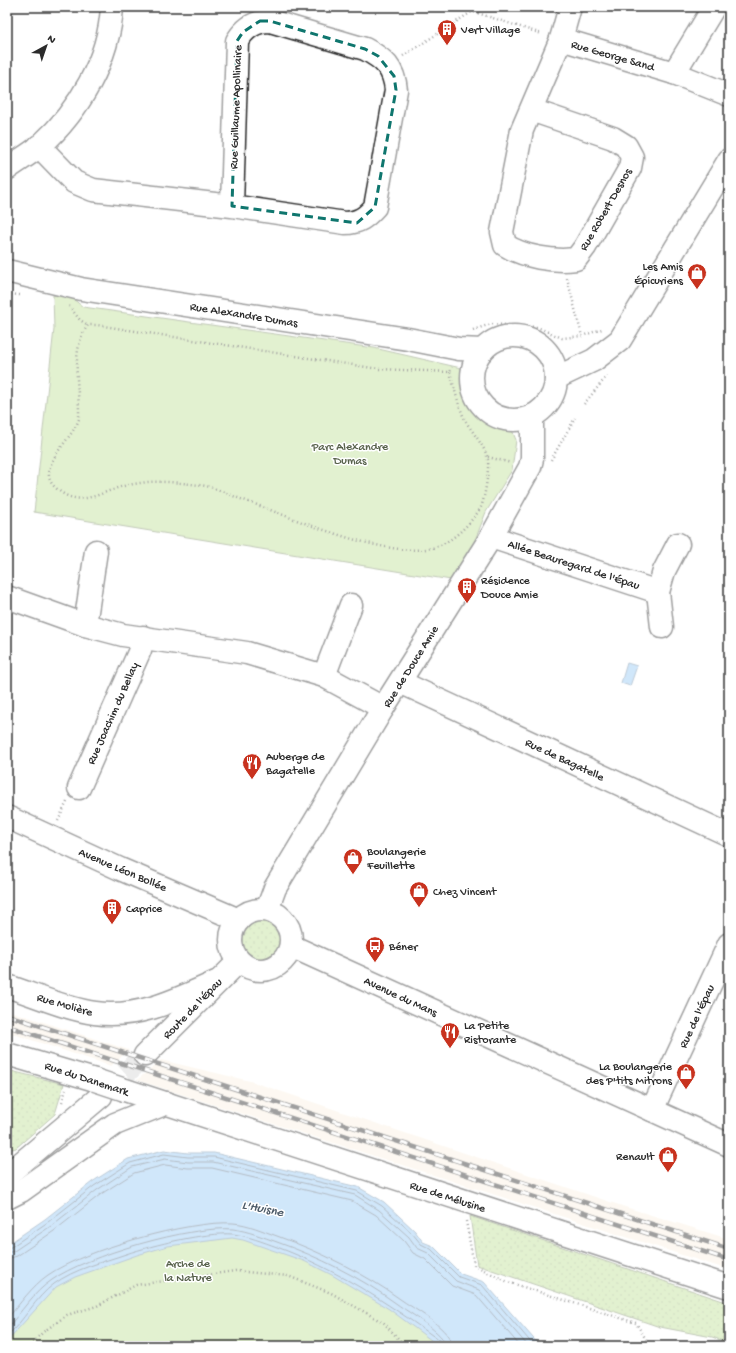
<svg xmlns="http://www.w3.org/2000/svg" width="736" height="1353" viewBox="0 0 736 1353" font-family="'Gochi Hand',sans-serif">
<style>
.built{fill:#faf0e2}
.grass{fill:url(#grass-dots);stroke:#758561}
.park{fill:#bfdf97;stroke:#758561}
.water{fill:#98c9f4;stroke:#6c8aa4}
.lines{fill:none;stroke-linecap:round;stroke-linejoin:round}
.shore{stroke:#576a7b;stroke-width:1}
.minor-tunnel{stroke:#d5d5d5;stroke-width:22;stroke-dasharray:22 11;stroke-linecap:butt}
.minor-casing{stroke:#2b2b2b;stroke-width:25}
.major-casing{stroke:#2b2b2b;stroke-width:25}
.path{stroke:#2b2b2b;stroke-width:2.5;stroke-dasharray:1 3;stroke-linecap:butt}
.minor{stroke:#fff;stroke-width:22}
.major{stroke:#fff;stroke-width:22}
.rail-casing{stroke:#2b2b2b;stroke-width:4.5}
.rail{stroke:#fff;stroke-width:3;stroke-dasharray:9;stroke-linecap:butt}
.minor-bridge-casing{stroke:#2b2b2b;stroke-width:25;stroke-linecap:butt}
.minor-bridge{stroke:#fff;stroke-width:22}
.marked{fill:none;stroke:#0f766e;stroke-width:3;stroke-dasharray:8 5;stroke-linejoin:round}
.labels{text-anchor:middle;stroke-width:3;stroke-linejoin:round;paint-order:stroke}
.poi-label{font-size:12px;fill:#2b2b2b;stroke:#fff;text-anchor:start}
.street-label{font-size:12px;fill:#2b2b2b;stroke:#fff}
.park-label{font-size:12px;fill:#57614b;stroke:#fff}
.water-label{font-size:13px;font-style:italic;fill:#4c5a67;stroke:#fff}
</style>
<defs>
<pattern id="grass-dots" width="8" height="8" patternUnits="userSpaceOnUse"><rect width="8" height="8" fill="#bfdf97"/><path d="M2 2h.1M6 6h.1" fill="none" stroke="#a4c082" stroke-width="1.8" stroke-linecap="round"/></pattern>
</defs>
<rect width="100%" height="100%" fill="#fff"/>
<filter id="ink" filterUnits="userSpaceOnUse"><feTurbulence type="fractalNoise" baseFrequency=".025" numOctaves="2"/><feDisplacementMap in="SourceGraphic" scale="8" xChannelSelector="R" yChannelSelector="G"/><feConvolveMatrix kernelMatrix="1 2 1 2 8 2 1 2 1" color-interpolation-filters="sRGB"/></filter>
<g filter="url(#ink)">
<!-- built -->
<g class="built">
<polygon points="7,1010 129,1050 111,1066 7,1032"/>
<polygon points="161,1060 250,1081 622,1206 729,1239 729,1270 137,1080"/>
</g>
<!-- grass -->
<g class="grass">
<circle cx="262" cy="940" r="19"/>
<polygon points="7,1070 64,1084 55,1114 16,1148 8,1150"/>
<polygon points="470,1216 729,1303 729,1343 712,1337 660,1327 477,1265"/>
</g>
<!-- park -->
<g class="park">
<path d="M53,295l19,3 11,9 291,41 87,20c12,35 15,47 51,62l4,10 -4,30 -26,42 -14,36 -21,32 -417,-68 20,-183z"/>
<polygon points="189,1193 497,1346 7,1346 7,1276"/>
</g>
<!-- water -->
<g class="water">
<polygon points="627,663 637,666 630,686 621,683"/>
<polygon points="164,1150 188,1153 214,1153 358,1187 384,1202 415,1231 423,1242 433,1246 461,1274 484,1282 540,1346 439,1346 389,1309 332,1275 304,1261 243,1240 232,1238 168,1246 137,1255 75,1277 56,1287 7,1341 7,1245 45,1219 92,1182 128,1159"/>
</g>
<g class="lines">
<!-- shore -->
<g class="shore">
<polyline points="7,1248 11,1247 48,1222 94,1186 130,1163 164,1154 188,1157 214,1157 357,1191 382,1206 412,1233 421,1244 431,1249 459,1277 482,1285 534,1346"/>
<polyline points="7,1253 14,1251 51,1226 97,1190 132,1167 165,1159 188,1162 213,1162 355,1195 379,1210 409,1237 417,1248 428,1253 456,1281 479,1290 528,1346"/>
<polyline points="7,1259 17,1256 54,1231 101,1194 134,1173 165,1165 188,1168 212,1168 352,1201 376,1215 404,1241 413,1253 425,1259 452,1286 476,1295 520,1346"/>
<path d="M7,1319c12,-14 25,-33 41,-44 36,-25 141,-55 185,-52 15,1 30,8 44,13 44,16 87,37 126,65 13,9 49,29 49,45"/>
<path d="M7,1329c13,-16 27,-37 45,-49 33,-24 140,-55 181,-51 15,2 30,8 44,13 42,15 83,35 120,62 11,8 49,30 49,42"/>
<path d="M7,1336c17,-15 28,-38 47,-52 20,-15 49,-22 72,-30 27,-9 80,-22 107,-20 15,2 30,8 44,13 59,22 109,55 159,91l5,4v4"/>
</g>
<!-- minor-tunnel -->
<polyline class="minor-tunnel" points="101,1096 145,1055"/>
<defs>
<g id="minor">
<polyline points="570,7 561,39 674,73 729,95"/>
<polyline points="674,73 714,7"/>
<path d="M531,110l82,28 13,8 6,11 -2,11 -45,79 -9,12c-23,3 -52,-2 -71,-14l-3,-13 20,-102 39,-91"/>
<path d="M39,146l35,36 19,8 139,16 113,17c14,0 21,-6 30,-16l21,-117c-2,-22 -12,-31 -31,-41l-95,-28c-15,0 -25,7 -33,20l-5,165"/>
<path d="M7,169c11,-8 23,-15 33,-23 39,-35 69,-86 72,-139"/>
<polyline points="7,271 81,289 408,339 459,349 483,350"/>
<circle cx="514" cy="378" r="42"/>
<polyline points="556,378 594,360 620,340 729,160"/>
<polyline points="491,537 658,592"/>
<polyline points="7,597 85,625 123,635 247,653 324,676 383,708"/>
<polyline points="85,625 96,551"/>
<polyline points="662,627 658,592 664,571 678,544"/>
<polyline points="324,676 351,605"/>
<polyline points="400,682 729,835"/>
<polyline points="79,788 140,650 143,637"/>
<polyline points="267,910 275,888 383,708 491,537 530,467 532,459 532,416"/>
<path d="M7,986c28,9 59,23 88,27 43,6 83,-14 121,-31"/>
<polyline points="7,1054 95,1080"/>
<polyline points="145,1055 239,961"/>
<polyline points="125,1090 729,1287"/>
<polyline points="652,1110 729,944"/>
<polyline points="7,1175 101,1096"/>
<polyline points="7,1198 21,1191 115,1124 167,1103"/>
</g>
<g id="major">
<polyline points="7,817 120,869 239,920"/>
<circle cx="261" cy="940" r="30"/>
<polyline points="291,946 729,1145"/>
</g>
</defs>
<!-- minor casing -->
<use href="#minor" class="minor-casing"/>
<!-- major casing -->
<use href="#major" class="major-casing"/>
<!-- path -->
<g class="path">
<polyline points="459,7 542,34"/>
<polyline points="403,56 473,11 474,7"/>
<polyline points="567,278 582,336"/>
<polyline points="7,294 20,295"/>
<polyline points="69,306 80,320 88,325"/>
<polyline points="473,330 491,324 537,327 562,338 582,336 602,329"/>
<path d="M450,372c4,15 8,32 14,46 6,12 22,29 24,42 1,9 -3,38 -7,47 -3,6 -8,11 -12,16 -12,13 -26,24 -43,26 -50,7 -139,-34 -188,-51 -12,-5 -26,-12 -39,-13 -16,-2 -35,-4 -51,-3 -8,1 -16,2 -24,4 -23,6 -45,23 -67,3 -25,-20 15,-48 22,-70 1,-30 -10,-68 9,-94h9l282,44 71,3 2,-5"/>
<polyline points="584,404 607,376"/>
<polyline points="488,457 511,463"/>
<polyline points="551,460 575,418"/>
<polyline points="58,821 67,802"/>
<polyline points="62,1102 66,1090"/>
<polyline points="466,1221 474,1265 508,1282 636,1323 650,1346"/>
<polyline points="30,1346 43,1332 67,1315 97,1306 136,1285 235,1271 288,1276 331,1293 384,1323 405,1346"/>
</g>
<!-- minor -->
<use href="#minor" class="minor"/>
<!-- major -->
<use href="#major" class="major"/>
<defs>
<g id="rail">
<polyline points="7,1015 729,1249"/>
<polyline points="7,1026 729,1260"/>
</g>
</defs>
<!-- rail casing -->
<use href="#rail" class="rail-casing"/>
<!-- rail -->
<use href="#rail" class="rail"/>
<defs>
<polyline id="minor-bridge" points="95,1080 125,1090"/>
</defs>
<!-- minor-bridge casing -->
<use href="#minor-bridge" class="minor-bridge-casing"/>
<!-- minor-bridge -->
<use href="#minor-bridge" class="minor-bridge"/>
</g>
</g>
<!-- marked area -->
<path d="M0 0H736V1353H0ZM260,21h10l95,28 13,7 16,20 2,14 -21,117 -18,16 -125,-17 5,-165 6,-9z" fill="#fff" fill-opacity=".55" fill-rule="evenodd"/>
<path class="marked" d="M260,21h10l95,28 13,7 16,20 2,14 -21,117 -18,16 -125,-17 5,-165 6,-9z"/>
<!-- icons -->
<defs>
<symbol id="building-pin" viewBox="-11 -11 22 30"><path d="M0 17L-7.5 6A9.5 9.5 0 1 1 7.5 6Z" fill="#c8321e" stroke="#fff"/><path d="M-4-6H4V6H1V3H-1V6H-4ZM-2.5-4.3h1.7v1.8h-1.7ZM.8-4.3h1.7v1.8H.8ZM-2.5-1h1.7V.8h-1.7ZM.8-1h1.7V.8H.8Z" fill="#fff"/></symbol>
<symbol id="shop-pin" viewBox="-11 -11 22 30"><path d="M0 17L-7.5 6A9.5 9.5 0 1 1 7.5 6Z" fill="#c8321e" stroke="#fff"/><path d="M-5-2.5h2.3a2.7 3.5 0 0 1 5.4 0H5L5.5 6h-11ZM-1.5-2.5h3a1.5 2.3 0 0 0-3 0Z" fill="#fff"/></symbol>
<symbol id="restaurant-pin" viewBox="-11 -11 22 30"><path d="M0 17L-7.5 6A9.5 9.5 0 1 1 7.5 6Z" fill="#c8321e" stroke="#fff"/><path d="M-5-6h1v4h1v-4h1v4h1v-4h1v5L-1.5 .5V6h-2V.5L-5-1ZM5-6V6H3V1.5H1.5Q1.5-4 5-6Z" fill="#fff"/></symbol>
<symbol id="bus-pin" viewBox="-11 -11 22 30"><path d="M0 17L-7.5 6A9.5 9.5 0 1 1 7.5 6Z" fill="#c8321e" stroke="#fff"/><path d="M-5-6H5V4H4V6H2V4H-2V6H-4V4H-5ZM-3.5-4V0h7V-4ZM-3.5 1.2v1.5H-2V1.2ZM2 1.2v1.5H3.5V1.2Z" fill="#fff"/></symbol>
</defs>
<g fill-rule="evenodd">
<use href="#building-pin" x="436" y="18" width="22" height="30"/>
<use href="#shop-pin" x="686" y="262" width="22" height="30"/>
<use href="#building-pin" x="456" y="576" width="22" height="30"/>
<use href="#restaurant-pin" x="241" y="752" width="22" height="30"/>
<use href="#shop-pin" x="342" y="847" width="22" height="30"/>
<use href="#shop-pin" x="408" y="880" width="22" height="30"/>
<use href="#building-pin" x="101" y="897" width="22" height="30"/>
<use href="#bus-pin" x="364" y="935" width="22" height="30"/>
<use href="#restaurant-pin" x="439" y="1021" width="22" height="30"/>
<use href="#shop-pin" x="675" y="1062" width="22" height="30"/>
<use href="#shop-pin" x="657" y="1145" width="22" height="30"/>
</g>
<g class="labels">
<!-- poi labels -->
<g class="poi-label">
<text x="461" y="33">Vert Village</text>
<text x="683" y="270" text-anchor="end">Les Amis<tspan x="683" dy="14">Épicuriens</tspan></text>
<text x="481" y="584">Résidence<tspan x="481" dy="14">Douce Amie</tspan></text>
<text x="266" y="760">Auberge de<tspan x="266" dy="14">Bagatelle</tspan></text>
<text x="367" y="855">Boulangerie<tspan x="367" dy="14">Feuillette</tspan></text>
<text x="433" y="895">Chez Vincent</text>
<text x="126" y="912">Caprice</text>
<text x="389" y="950">Béner</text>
<text x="464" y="1029">La Petite<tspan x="464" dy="14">Ristorante</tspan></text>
<text x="672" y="1070" text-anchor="end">La Boulangerie<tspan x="672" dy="14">des P'tits Mitrons</tspan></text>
<text x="654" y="1160" text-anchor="end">Renault</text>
</g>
<!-- street labels -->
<g class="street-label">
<text transform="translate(613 55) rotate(16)" y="4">Rue George Sand</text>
<text transform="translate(235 107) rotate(-88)" y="4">Rue Guillaume Apollinaire</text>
<text transform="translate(605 209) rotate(-60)" y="4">Rue Robert Desnos</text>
<text transform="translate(244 314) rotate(9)" y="4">Rue Alexandre Dumas</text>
<text transform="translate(574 564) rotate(18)" y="4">Allée Beauregard de l'Épau</text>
<text transform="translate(410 666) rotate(-58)" y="4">Rue de Douce Amie</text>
<text transform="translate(112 713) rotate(-66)" y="4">Rue Joachim du Bellay</text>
<text transform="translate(565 759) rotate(25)" y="4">Rue de Bagatelle</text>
<text transform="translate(123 869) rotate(23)" y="4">Avenue Léon Bollée</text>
<text transform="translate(401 996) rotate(25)" y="4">Avenue du Mans</text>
<text transform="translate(65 1004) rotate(16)" y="4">Rue Molière</text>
<text transform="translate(192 1008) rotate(-46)" y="4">Route de l'Épau</text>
<text transform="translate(696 1016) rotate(-65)" y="4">Rue de l'Épau</text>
<text transform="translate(87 1078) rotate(18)" y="4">Rue du Danemark</text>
<text transform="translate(448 1196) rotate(18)" y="4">Rue de Mélusine</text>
</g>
<!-- park labels -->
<g class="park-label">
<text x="350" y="450">Parc Alexandre<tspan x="350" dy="14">Dumas</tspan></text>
<text x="188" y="1267">Arche de<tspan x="188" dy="14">la Nature</tspan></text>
</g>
<!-- water labels -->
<g class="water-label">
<text transform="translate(263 1207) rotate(11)" y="5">L'Huisne</text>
</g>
</g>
<!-- margin -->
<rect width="736" height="1353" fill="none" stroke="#fff" stroke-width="24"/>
<rect x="12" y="12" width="712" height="1329" fill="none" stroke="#2b2b2b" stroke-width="1.5" filter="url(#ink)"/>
<!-- north arrow -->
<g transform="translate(46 46) rotate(40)" stroke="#ffffff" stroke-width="3" paint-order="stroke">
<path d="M0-3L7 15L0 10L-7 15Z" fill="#2b2b2b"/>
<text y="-6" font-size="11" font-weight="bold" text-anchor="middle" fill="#2b2b2b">N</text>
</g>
</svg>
